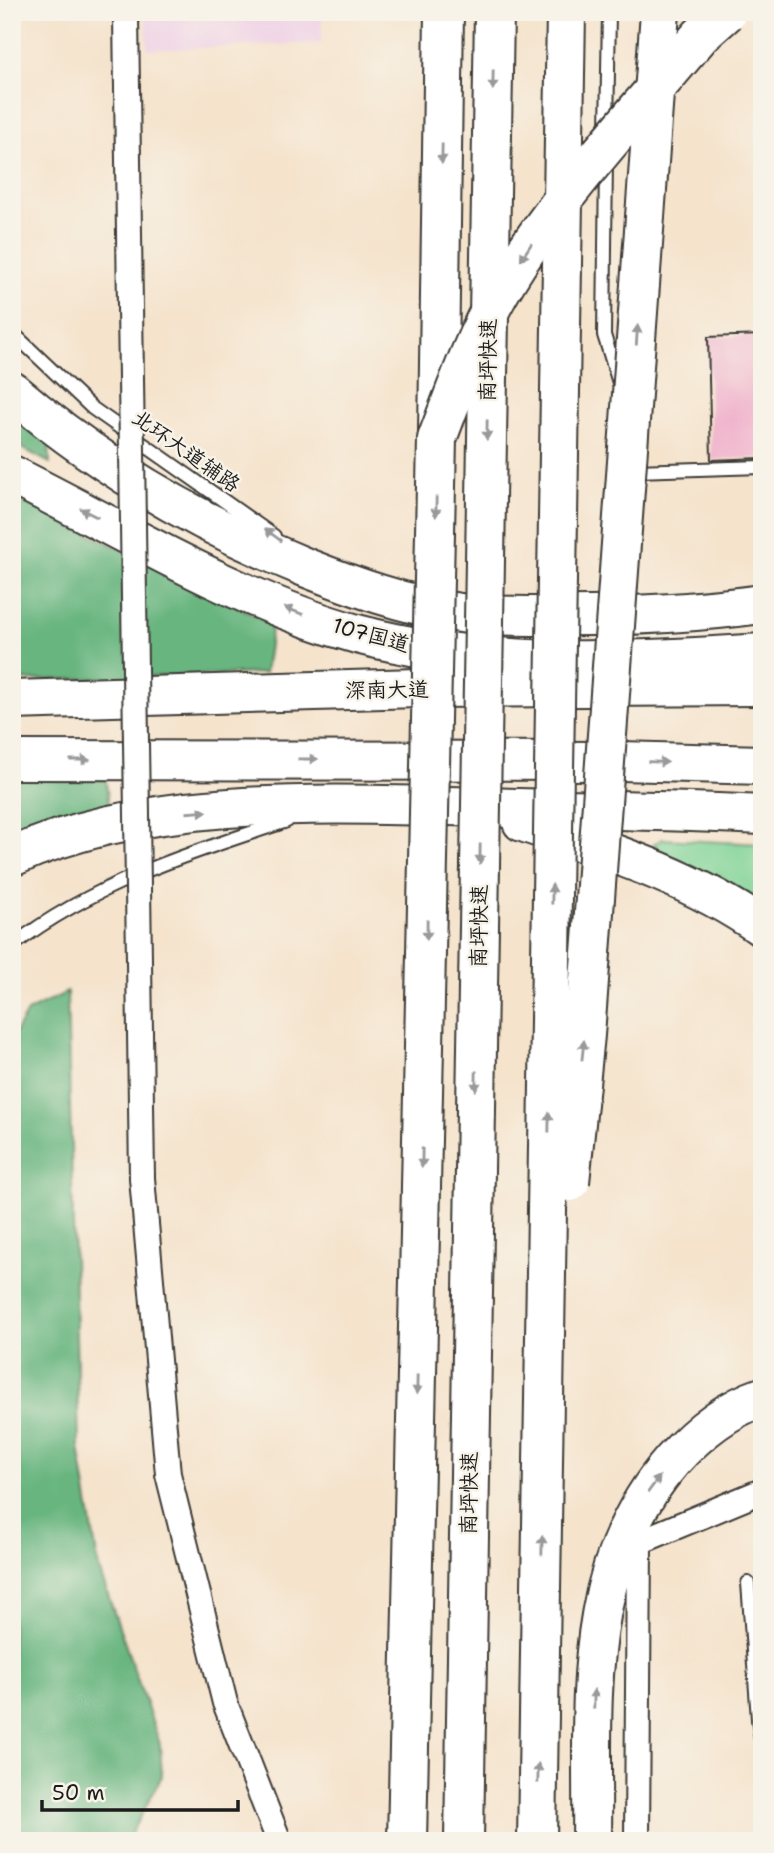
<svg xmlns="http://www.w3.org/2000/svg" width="774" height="1853" viewBox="0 0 774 1853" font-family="'Shantell Sans','LXGW WenKai TC',sans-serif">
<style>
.built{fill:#efd0e6}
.green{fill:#7fd396;stroke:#4e7859;stroke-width:2}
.forest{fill:#67b57f;stroke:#42684e;stroke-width:2}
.building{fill:#efa7c7}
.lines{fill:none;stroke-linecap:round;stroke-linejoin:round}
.service-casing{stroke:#3d3a36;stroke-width:16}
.minor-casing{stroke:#3d3a36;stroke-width:28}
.primary-casing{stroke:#3d3a36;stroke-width:42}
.trunk-casing{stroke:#3d3a36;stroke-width:42}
.service{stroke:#fff;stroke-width:12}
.minor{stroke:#fff;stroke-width:24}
.primary{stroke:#fff;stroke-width:38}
.trunk{stroke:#fff;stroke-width:38}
.minor-bridge-casing{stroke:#3d3a36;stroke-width:28;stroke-linecap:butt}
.trunk-bridge-casing{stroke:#3d3a36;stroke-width:42;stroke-linecap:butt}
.minor-bridge{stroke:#fff;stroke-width:24}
.trunk-bridge{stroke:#fff;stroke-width:38}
.oneway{fill:#999}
.labels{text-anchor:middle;stroke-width:5;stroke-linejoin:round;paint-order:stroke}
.street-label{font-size:21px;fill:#1c1c1c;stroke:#f7f3e8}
</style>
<rect width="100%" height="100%" fill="#f7f3e8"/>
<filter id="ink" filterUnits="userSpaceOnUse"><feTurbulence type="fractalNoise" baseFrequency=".0143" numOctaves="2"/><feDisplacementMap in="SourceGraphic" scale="14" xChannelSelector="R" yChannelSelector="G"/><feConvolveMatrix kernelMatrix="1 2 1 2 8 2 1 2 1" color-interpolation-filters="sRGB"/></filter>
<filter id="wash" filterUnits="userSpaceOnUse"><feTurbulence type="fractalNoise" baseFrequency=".00686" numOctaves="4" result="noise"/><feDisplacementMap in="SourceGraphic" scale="28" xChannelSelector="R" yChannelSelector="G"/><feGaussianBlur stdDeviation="1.57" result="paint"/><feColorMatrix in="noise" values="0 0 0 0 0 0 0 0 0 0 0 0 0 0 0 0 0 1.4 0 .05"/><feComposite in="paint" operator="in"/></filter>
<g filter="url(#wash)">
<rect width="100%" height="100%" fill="#f5e3cc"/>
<!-- built -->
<polygon class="built" points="145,12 322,12 321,43 148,50"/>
<!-- green -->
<polygon class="green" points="662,839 762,844 762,905 658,852 654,844"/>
<!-- forest -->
<g class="forest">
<polygon points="12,410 49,439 50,463 12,443"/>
<polygon points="12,496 272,623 265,673 12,681"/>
<polygon points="12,777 106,780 109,808 48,820 12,836"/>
<polygon points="67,992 79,1447 99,1569 160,1744 162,1776 127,1841 12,1841 12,1038 27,1012"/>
</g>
<g id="blocks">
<!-- building -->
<polygon class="building" points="762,335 762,458 711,460 708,337"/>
</g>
</g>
<g filter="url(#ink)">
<use href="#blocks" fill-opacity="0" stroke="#3d3a36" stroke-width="2"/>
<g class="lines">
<defs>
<g id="service">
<polyline points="607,130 609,12"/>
<polyline points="606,162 604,335 620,386"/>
<polyline points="12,332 92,408 274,536"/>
<polyline points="635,471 762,467"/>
<path d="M12,946c80,-62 180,-94 275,-125"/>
<polyline points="748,1583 758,1719 762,1719"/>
<polyline points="758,1719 762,1747"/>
</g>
<g id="minor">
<polyline points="142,1178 168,1474 225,1703 279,1841"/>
<polyline points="637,1841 639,1542 762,1491"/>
</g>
<g id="primary">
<polyline points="12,700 418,688 762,686"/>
<polyline points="12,760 621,761 762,765"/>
</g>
<g id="trunk">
<path d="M12,391c89,76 187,133 295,177 48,19 96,36 147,44 28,5 57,3 85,4 74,1 149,-2 223,-12"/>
<polyline points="438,434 444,12"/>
<path d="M12,475c110,55 226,126 345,159 132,35 270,28 405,19"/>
<path d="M522,822c82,28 168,54 240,105"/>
<path d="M12,857c139,-64 324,-53 475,-50 91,3 183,3 275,8"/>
<path d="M592,1841c2,-135 -15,-271 80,-380 24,-27 55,-52 90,-64"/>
</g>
</defs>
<!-- service casing -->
<use href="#service" class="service-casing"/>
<!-- minor casing -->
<use href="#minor" class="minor-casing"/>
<!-- primary casing -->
<use href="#primary" class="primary-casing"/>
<!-- trunk casing -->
<use href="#trunk" class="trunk-casing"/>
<!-- service -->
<use href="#service" class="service"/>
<!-- minor -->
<use href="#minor" class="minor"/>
<!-- primary -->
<use href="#primary" class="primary"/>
<!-- trunk -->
<use href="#trunk" class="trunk"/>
<defs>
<polyline id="minor-bridge" points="126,15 142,1178"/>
<g id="trunk-bridge">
<polyline points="570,1182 585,1035 660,12"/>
<path d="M407,1841l30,-1402c19,-50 37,-102 63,-147 54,-93 131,-173 200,-256l27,-24"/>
<polyline points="464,1841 494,12"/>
<polyline points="537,1841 566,12"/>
</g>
</defs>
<!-- minor-bridge casing -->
<use href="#minor-bridge" class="minor-bridge-casing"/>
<!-- trunk-bridge casing -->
<use href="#trunk-bridge" class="trunk-bridge-casing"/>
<!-- minor-bridge -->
<use href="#minor-bridge" class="minor-bridge"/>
<!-- trunk-bridge -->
<use href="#trunk-bridge" class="trunk-bridge"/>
</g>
<!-- one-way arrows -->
<defs><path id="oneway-solid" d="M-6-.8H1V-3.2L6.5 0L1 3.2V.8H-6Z" transform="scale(1.75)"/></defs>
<g class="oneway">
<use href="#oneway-solid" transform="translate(493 80) rotate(91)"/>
<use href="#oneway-solid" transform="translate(442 154) rotate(91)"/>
<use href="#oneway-solid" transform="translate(526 252) rotate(123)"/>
<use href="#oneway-solid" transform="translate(637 335) rotate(-86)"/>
<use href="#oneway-solid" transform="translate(487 430) rotate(91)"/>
<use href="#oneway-solid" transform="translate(436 507) rotate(91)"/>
<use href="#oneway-solid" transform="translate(89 513) rotate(-153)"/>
<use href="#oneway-solid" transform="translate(273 535) rotate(-144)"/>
<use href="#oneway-solid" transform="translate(294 611) rotate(-159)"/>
<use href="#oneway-solid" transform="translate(308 759)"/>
<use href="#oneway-solid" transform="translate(80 760)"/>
<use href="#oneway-solid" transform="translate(658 762) rotate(2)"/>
<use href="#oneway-solid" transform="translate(197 812) rotate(-4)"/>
<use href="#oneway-solid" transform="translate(480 854) rotate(91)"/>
<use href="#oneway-solid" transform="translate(552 894) rotate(-89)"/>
<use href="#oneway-solid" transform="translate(427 930) rotate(91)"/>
<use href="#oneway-solid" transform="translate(583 1050) rotate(-84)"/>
<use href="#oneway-solid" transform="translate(476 1081) rotate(91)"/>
<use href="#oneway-solid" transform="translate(549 1122) rotate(-89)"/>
<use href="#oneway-solid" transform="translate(422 1158) rotate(91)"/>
<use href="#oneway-solid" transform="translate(417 1385) rotate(91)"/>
<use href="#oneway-solid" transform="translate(654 1484) rotate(-54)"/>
<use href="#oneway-solid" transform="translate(542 1545) rotate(-89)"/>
<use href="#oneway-solid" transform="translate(594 1699) rotate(-89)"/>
<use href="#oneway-solid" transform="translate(538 1773) rotate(-89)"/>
</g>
</g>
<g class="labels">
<!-- street labels -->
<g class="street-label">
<text transform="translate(488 360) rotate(-89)" y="7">南坪快速</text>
<text transform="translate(186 451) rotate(35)" y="7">北环大道辅路</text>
<text transform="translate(371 635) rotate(15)" y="7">107国道</text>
<text transform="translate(387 690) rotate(-1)" y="7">深南大道</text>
<text transform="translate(479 926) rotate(-89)" y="7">南坪快速</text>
<text transform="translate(469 1493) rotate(-89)" y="7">南坪快速</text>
</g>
</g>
<!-- margin -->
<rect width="774" height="1853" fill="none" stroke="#f7f3e8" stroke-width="42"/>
<!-- scale -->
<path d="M42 1800v10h196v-10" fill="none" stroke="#1c1c1c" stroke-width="3.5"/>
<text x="52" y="1800" font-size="21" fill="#1c1c1c" stroke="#f7f3e8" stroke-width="5" paint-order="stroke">50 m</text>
</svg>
